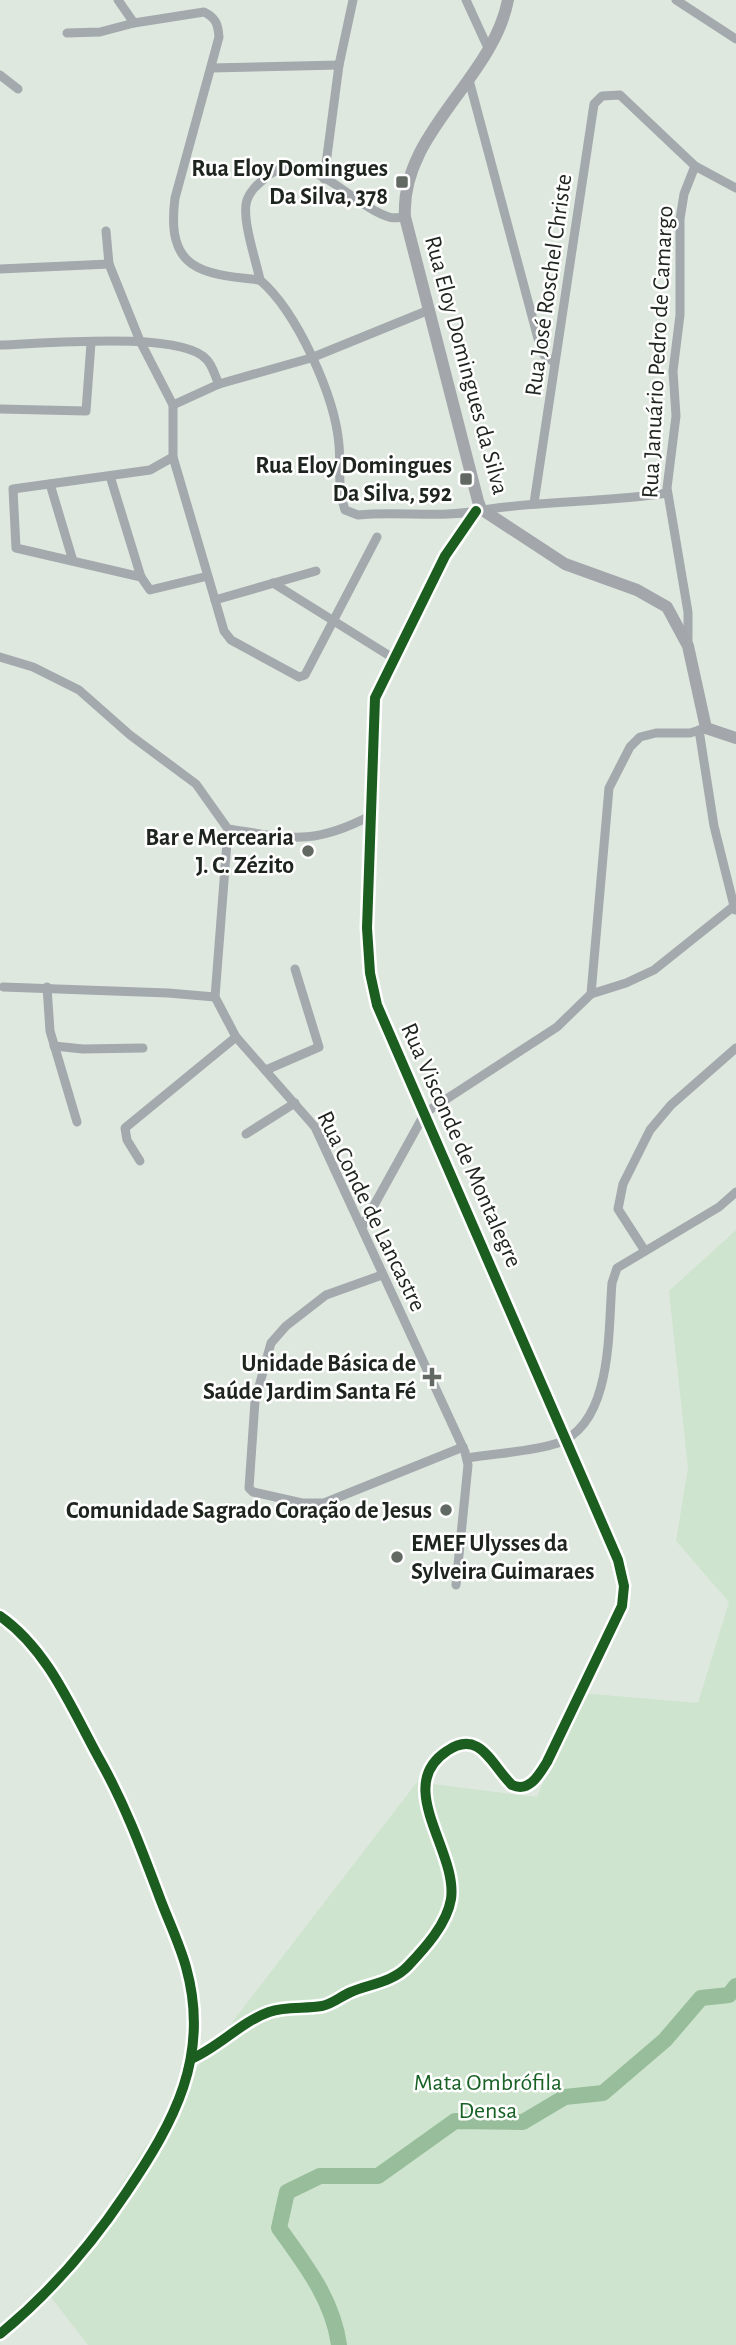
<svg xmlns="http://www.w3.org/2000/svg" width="736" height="2345" viewBox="0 0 736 2345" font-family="'Alegreya Sans',sans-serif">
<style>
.green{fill:#cee4ce}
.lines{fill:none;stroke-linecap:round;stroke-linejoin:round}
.river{stroke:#97bd9a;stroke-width:16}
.minor{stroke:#a4a9ad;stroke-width:9}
.secondary{stroke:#a3a7ab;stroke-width:12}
.cycleway-casing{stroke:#fff;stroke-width:15}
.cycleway{stroke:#1b5e20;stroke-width:10}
.poi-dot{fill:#626962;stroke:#fff;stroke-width:2.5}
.labels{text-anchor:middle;stroke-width:5;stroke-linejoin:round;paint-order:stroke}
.poi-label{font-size:24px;font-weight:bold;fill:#1e241e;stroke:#fff;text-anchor:end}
.street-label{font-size:24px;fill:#1e241e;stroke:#fff}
.park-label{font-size:24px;fill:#186125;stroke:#fff}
</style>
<rect width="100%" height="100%" fill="#dfe8df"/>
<!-- green -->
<polygon class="green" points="736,1230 736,2345 88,2345 50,2296 190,2077 417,1782 537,1797 581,1693 698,1703 729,1602 676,1541 688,1468 669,1291"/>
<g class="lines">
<!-- river -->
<path class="river" d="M339,2345c-6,-45 -34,-81 -60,-117l8,-36 33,-16h58l77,-55 68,1 42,-25 38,-4 62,-53 36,-42 28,-3 7,-9"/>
<!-- minor -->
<g class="minor">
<path d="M118,0l16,23 70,-11c12,6 14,12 15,25l-44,161c-9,71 24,76 85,82"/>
<polyline points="466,0 488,48"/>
<polyline points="676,0 736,39"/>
<polyline points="67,33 100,32 134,23"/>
<polyline points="211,68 339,65"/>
<polyline points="0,75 18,89"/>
<polyline points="469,80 540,346 544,355 554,362"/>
<polyline points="324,179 339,65 353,0"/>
<polyline points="109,264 140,341 173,405 173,457"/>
<polyline points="0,269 109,264 106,231"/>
<path d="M260,280c37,32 75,116 79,165 2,23 -2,43 6,65l13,5c39,-4 80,3 118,-4 63,-11 127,-8 191,-18"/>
<path d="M260,280c-4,-20 -19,-62 -13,-80 3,-9 10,-15 17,-21 41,-38 87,27 125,38 4,2 11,0 16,0"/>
<path d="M0,345c41,-1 183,-15 207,15 6,6 8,17 12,24"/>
<polyline points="173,405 219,384 311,358 429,310"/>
<polyline points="0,409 86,411 91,343"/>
<polyline points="110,476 141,577"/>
<polyline points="50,484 73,561"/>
<polyline points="534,503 594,104 602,96 620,95 695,166 736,188"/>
<polyline points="316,571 215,600 224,631 231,640 299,677 305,675 377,537"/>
<polyline points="208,576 150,590 141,577 16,548 13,489 150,470 173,457 215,600"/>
<polyline points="273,583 393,658"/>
<polyline points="688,646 688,612 667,488 676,416 673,371 680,315 680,219 684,194 695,166"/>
<path d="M0,657l33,10 46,23 51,45 66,49 32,45c62,9 84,17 142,-13"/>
<polyline points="699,730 714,826 735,910"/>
<polyline points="228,829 215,997 236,1037 315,1127 465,1452 468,1465 456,1585"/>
<polyline points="3,987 168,993 215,997"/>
<polyline points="47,987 50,1031 77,1122"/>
<polyline points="591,994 609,788 630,747 640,737 656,733 690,733 706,728"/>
<polyline points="54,1046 83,1049 143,1048"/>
<polyline points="266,1070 319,1047 295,969"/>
<polyline points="246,1134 295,1103"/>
<polyline points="140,1161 127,1140 125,1128 236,1037"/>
<polyline points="362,1227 425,1113 557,1027 591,994 626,983 654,970 734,906"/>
<polyline points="645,1251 618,1209 623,1184 650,1130 671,1105 736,1048"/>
<polyline points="382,1275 326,1295 286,1326 271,1343 255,1401 249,1488 253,1492 302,1503 324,1503 463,1447"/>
<path d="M468,1458c29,-5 62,-6 90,-15 55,-20 50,-113 54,-160l5,-15 102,-61 17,-15"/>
<path d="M0,1616c49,34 73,96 101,146 24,43 40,86 57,131 9,25 21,49 28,74 25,89 -12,155 -60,226 -36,54 -76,100 -126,141"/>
<path d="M191,2059c28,-12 50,-37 78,-47 17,-6 36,-3 53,-6 11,-2 19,-10 29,-14 19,-8 42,-10 57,-26 17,-18 39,-42 43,-67 7,-48 -58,-113 -4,-148 33,-23 45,15 65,34 17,8 27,-10 35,-23l75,-156 2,-20 -6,-26 -241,-555 -7,-32 -3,-45 8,-230 70,-142 31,-45"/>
</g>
<!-- secondary -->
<path class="secondary" d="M508,0c-15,79 -108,133 -103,217l73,284 3,8 84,55 72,26 30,17 21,39 18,82 30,10"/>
<defs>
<g id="cycleway">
<path d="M0,1616c49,34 73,96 101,146 24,43 40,86 57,131 9,25 21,49 28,74 25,89 -12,155 -60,226 -36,54 -76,100 -126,141"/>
<path d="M191,2059c28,-12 50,-37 78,-47 17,-6 36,-3 53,-6 11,-2 19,-10 29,-14 19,-8 42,-10 57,-26 17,-18 39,-42 43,-67 7,-48 -58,-113 -4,-148 33,-23 45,15 65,34 17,8 27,-10 35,-23l75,-156 2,-20 -6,-26 -241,-555 -7,-32 -3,-45 8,-230 70,-142 31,-45"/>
</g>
</defs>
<!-- cycleway casing -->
<use href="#cycleway" class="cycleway-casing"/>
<!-- cycleway -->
<use href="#cycleway" class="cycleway"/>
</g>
<!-- markers -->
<g class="poi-dot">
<rect x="395" y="175" width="14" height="14" rx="3.5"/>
<rect x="459" y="472" width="14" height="14" rx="3.5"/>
<circle cx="308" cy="851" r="7"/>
<path d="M428.5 1366.5h7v7h7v7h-7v7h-7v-7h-7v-7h7z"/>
<circle cx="446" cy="1510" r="7"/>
<circle cx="397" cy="1557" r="7"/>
</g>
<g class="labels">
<!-- poi labels -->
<g class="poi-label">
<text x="388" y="176">Rua Eloy Domingues<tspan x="388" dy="28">Da Silva, 378</tspan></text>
<text x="452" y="473">Rua Eloy Domingues<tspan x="452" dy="28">Da Silva, 592</tspan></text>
<text x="294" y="845">Bar e Mercearia<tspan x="294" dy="28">J. C. Zézito</tspan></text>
<text x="416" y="1371">Unidade Básica de<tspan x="416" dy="28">Saúde Jardim Santa Fé</tspan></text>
<text x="432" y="1518">Comunidade Sagrado Coração de Jesus</text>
<text x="411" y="1551" text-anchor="start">EMEF Ulysses da<tspan x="411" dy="28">Sylveira Guimaraes</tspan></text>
</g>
<!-- street labels -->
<g class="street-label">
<text transform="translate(548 285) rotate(-82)" y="8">Rua José Roschel Christe</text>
<text transform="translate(657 352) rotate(-87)" y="8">Rua Januário Pedro de Camargo</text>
<text transform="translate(467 365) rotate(75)" y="8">Rua Eloy Domingues da Silva</text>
<text transform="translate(462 1145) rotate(66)" y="8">Rua Visconde de Montalegre</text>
<text transform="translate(372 1211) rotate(64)" y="8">Rua Conde de Lancastre</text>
</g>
<!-- park labels -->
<g class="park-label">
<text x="488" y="2090">Mata Ombrófila<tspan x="488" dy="28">Densa</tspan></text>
</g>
</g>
</svg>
